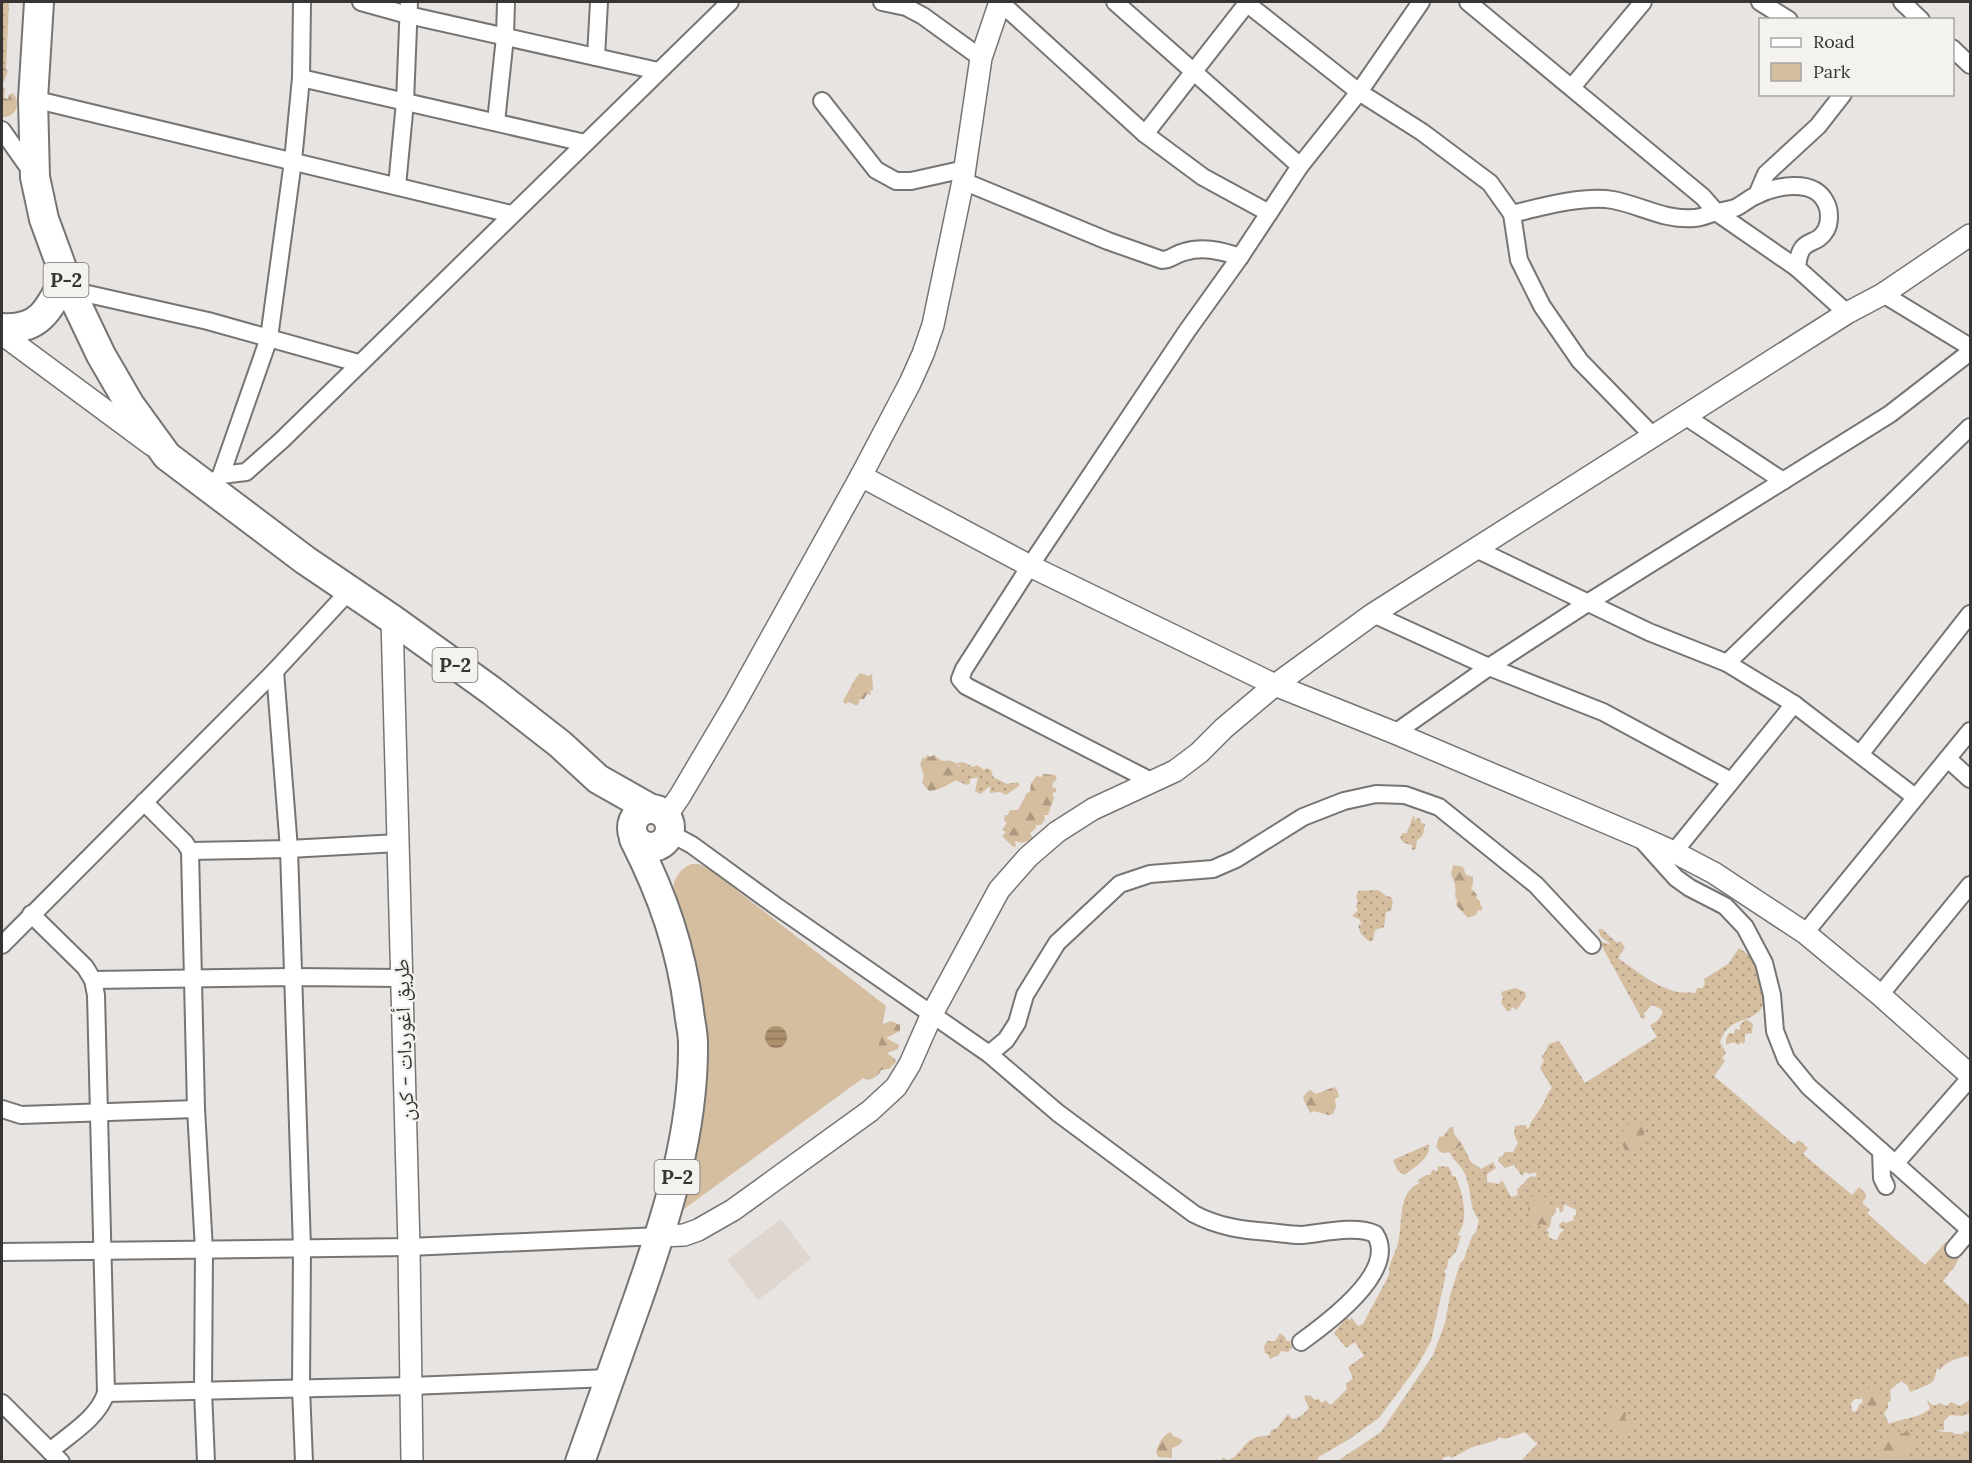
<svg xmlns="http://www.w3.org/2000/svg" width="1972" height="1463" viewBox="0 0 1972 1463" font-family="Lora,'Noto Naskh Arabic',serif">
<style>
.built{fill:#dfd7cf}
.grass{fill:url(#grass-dots);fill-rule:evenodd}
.forest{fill:url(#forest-firs)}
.green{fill:#d5bda0}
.water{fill:url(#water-rules)}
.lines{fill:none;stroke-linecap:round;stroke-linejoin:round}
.minor-casing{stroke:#777573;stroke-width:20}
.tertiary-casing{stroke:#777573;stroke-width:24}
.trunk-casing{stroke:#777573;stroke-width:32}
.minor{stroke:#fff;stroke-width:16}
.tertiary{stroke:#fff;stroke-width:21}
.trunk{stroke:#fff;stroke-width:28}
.labels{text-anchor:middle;stroke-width:4.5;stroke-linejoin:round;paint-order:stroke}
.shield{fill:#f4f2ef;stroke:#6f6e6c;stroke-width:1.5}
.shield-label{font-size:20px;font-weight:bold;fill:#363534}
.street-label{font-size:21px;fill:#363534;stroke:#f4f2ef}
</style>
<defs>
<pattern id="grass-dots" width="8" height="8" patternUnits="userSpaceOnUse" patternTransform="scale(1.5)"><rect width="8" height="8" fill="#d5bda0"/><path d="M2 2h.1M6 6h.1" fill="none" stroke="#ae9a83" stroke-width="1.8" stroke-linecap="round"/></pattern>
<pattern id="forest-firs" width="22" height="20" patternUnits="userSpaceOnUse" patternTransform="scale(1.5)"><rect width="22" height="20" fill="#d5bda0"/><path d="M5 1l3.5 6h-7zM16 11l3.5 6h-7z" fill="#ae9a83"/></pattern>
<pattern id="water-rules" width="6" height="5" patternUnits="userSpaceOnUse" patternTransform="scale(1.5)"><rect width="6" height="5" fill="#ac8f6b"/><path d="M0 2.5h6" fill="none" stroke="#8d7659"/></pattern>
</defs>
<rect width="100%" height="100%" fill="#e7e4e2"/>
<!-- built -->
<polygon class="built" points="781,1219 811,1259 758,1300 727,1260"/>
<!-- grass -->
<g class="grass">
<polygon points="2,2 9,2 6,69 2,65"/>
<polygon points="963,762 973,767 977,765 984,770 987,768 991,770 993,777 1007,784 1018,782 1020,785 1006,795 1000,792 990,793 990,786 980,794 975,791 978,777 970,779 970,783 967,785 955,780 960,778 960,766 957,763"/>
<path d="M1413,816l2,1 -1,4 4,-3 2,1 1,4 4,1c-2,7 0,12 -8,16l-1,9 -4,1v-5l-8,-2 -4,-5 3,-5h4z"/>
<path d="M1378,890l8,6 5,1c3,4 1,9 0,14l-5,1 -2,15 -9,3 -2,10 -3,2 -9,-8 -3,-9 4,-1 -3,-5 -7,-3 6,-6 -2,-4 2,-5 -2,-4 2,-6z"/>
<path d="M1598,929h4l15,14 3,-2 5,6 -7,11c18,12 37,29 59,34 6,1 12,0 18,1l2,-5h5l3,-4 -1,-5 24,-15 11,-16 19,14 8,39c-3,4 -5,9 -9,12 -14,11 -28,5 -37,29l6,11 -4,5 3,3 -11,15 80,68 5,-4 9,8 -5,6 49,41 7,-8 7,7v3l-4,6 8,7 -3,3 58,52 20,-22 6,4 15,-3 -11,22 -12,15 27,25v50c-10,1 -24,5 -30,14l-3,-2 -3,12 -4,4 -20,8 -2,-6 -7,-5 -11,9 1,11 -3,1v6l-4,5 5,11c13,-6 29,-5 41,-15l-3,-9 5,5h5l2,-2 8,3 4,-4 9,4 10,-6v13l-7,3 -13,-1 -6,6v9h-8l8,2h8l3,2h7l4,-3 4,1v29h-449l17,-18 -4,-2 -9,-9 -20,7 -7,-2 -1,3 -27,8 -18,10 -3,-2 -6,2 -1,3 -106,1 45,-30 52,-77 12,-32 5,-27 10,-32 4,-5 8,-23 4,-4 3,-12c-11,-13 -7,-33 -15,-48 -4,-8 -12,-12 -14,-20h4l8,-8 9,18 10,7 12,-7 3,6 -9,6v8l12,2 3,-4 9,17 7,-2 -1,-5c3,-3 11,-12 14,-14l4,1 2,-3 -3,-2 -4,2 -5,-2 -3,4 -8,-11 -9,3 -7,-7 1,-4 4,-1 2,-4h8l5,-9 -4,-9 1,-8 11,-1 1,4 2,-1c2,-9 9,-14 13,-22 4,-6 4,-12 10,-18l-12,-20 4,-7 -3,-5 3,-2 5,-10 10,-3 26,42 72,-46 -7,-12 7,-4 6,-8 -2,-4 -9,-4 -8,8 1,5 -3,1 -43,-78 13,4 -11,-8zM1549,1198l-2,6 5,13 4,-5v-5l3,1 1,5 3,-2 1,-7 12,6v5l-3,2 1,3 -8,3 -3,-2 -4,4v2l5,3 -4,3 -3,7 -5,-1 -4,-3 1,-4 -3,-3 4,-2 -9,-3 -4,2 -3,-2 -3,-7zM1871,1388c9,4 15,12 8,21l-19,-6 -4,9 -4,-1 -1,-8 4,-4h6v-5z"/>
<polygon points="1515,988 1525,992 1526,997 1516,1010 1512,1007 1510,1011 1507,1011 1501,1003 1503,998 1501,992"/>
<polygon points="1745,1020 1748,1020 1753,1024 1752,1033 1745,1034 1745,1042 1743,1044 1741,1042 1738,1045 1734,1042 1726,1045 1726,1039 1729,1033 1734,1034 1735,1029 1740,1030 1740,1025"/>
<path d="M1429,1144c2,15 -14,22 -24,31l-7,-4 -5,-11z"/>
<path d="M1438,1166l10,1 3,4 1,5h3c8,16 15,46 2,59l4,1 -5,16 -8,8 -1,8 -3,3 2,3 -15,67 -15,27 -37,50 -31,22 -28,16 -4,5 -96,1 3,-5 4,3c12,-2 15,-16 26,-21 5,-3 12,-3 17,-4l1,-5 6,-2 11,-14 4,5c6,0 13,-6 17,-11l-5,-11 2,-2 5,1 4,4 4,-1 2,4 5,-3 3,4h3c5,-5 10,-10 15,-15l-1,-5 7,-6 -5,-11 16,-11 -9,-14 -9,6 -12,-15 13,-16 3,4 1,-4 7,9 5,-2 26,-49c-1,-12 6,-20 9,-32 5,-19 -1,-52 22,-60l-3,-2 9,-6h4l3,-6 2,2h2z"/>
<polygon points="1280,1333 1285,1337 1286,1341 1290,1341 1292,1348 1288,1352 1281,1351 1277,1357 1276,1356 1270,1359 1268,1354 1265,1353 1264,1347 1267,1341 1275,1341"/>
</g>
<!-- forest -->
<g class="forest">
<path d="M2,65l6,6 -6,16 3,1 -1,10 4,1 1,-4 4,-2c9,11 2,25 -11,24z"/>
<polygon points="860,673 868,676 872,674 873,690 870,691 871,695 867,694 864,699 860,699 858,705 855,705 849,702 845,704 843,701 857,676 858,676"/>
<path d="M927,755l3,2 4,-2 8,6c9,-2 15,1 20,9l-2,9c-10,3 -20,12 -31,12l-7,-8 2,-8 -4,-10 3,-8 2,2z"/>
<polygon points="1044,774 1055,775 1057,779 1052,784 1053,788 1056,788 1056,792 1052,793 1054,798 1048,815 1044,815 1045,819 1041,825 1036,825 1036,828 1030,833 1033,839 1021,843 1015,841 1016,847 1012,846 1002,836 1006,832 1002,830 1007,823 1004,820 1005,815 1008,815 1010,810 1018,810 1027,793 1030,792 1031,784 1036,776 1041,777"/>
<path d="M1453,865l10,2 3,8 7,2v7l-2,4 6,7 -1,3 4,3v3l2,3v3l-5,1v3l-9,4 -12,-13 1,-5 -2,-4c2,-10 -1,-14 -4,-22z"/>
<path d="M891,1021l9,4v6l-14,7 13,7 -1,4 -11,4 8,6 1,3 -7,7 -8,1c-2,6 -8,9 -14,10l-4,-2 -11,8 27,-57 4,-5z"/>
<polygon points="1334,1087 1337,1090 1339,1097 1335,1099 1336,1107 1333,1114 1328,1115 1314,1111 1310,1113 1303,1098 1306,1093 1310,1090 1316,1094"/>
<polygon points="1637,1123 1642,1124 1645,1131 1640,1143 1637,1143 1630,1151 1625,1150 1622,1144 1623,1130 1628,1125"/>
<polygon points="1450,1127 1453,1127 1454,1134 1462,1144 1453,1152 1443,1153 1439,1151 1436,1147 1439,1137 1444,1136"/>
<path d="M1538,1196l4,3 3,-2 4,1 1,4 -3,2 6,5 -3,18 -9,-3 -4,2c-9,-7 -12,-20 -5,-29z"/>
<polygon points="1871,1388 1884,1396 1883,1399 1886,1401 1885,1405 1875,1412 1866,1409 1863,1406 1861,1394"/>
<polygon points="1612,1407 1626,1411 1625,1419 1633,1424 1628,1435 1623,1435 1607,1417 1608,1410"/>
<polygon points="1907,1430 1915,1433 1916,1436 1913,1439 1916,1442 1909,1453 1903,1453 1899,1458 1898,1461 1879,1461 1878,1448 1883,1437 1887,1438 1891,1433 1896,1435 1899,1431 1903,1434"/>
<path d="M1171,1432l2,4 10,4 -4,5 -7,3v10l-14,-1 -2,-5c4,-11 6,-16 15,-20z"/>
</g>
<!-- green -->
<path class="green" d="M692,864h7l9,4 178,138 -12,64 -190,139 12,-53 10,-66 -1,-51 -32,-146c0,-14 6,-24 19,-29z"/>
<!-- water -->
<circle class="water" cx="776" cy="1037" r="11"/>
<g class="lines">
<defs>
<g id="minor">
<polyline points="361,2 408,15 658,71"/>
<polyline points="882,2 906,7 923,16 981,58"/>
<polyline points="1000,2 1145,134 1203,177 1269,213"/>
<polyline points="1115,2 1300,166"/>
<polyline points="1245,2 1359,92 1422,132 1490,183 1512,214 1519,260 1542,306 1580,361 1653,436"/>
<path d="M1468,2l235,195 13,15c6,-1 13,-2 19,-4 7,-3 13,-9 20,-12 20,-10 59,-19 71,7 4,7 4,20 0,27 -11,19 -26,4 -29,38l50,45"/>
<polyline points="1760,2 1789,20"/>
<polyline points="1902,2 1921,20"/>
<polyline points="1952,48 1970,65"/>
<polyline points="596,57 599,2"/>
<polyline points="301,78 585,143"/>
<polyline points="1572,87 1643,2"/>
<polyline points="33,99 511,214"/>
<polyline points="822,101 876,170 896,181 911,181 965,169"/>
<polyline points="496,122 505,37 506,2"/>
<polyline points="2,130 33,174"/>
<polyline points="1145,134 1248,2"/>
<path d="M963,181l145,60 54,19c9,0 13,-6 22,-8 19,-6 38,-1 56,5"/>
<polyline points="397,186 405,102 409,2"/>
<polyline points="1757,195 1766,174 1818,126 1843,94"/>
<path d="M1512,214c29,-7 71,-19 101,-14 27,5 53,21 81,18 7,0 15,-4 22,-6l81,56"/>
<polyline points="70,290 208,321 358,363"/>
<polyline points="1883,294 1970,347"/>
<polyline points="1685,416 1783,481"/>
<polyline points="221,475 246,472 282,440 730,2"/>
<polyline points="216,481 221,475 269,338 293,161 301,78 302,2"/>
<polyline points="1476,549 1649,632 1727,663 1794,704 1915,797"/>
<polyline points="1373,614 1489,667 1603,712 1731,781"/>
<polyline points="1727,663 1970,427"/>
<polyline points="275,671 289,849 302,1248 301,1388 304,1462"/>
<polyline points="1395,733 1489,667 1589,602 1890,414 1970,352"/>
<polyline points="1861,753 1970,614"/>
<polyline points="1948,759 1970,779"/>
<polyline points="1153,782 966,686 960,679 964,669 1030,566 1187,331 1240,257 1300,166 1359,92 1421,2"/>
<polyline points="144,802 185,843 190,851 196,1109 204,1250 203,1391 206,1462"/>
<path d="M670,833l22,12 84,61 213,148 69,59 136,101c25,13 48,16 75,18 11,1 22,3 33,3 21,-2 54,-10 73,-1 24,37 -49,90 -74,108"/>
<polyline points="1641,839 1676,878 1690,888 1725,906 1745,927 1764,963 1772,995 1775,1031 1786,1059 1809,1087 1970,1230"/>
<polyline points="190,851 289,849 398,843"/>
<polyline points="1674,852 1794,704"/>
<path d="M31,914l54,53 8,13 3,15 10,398c-8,25 -36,41 -56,58"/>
<polyline points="1805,933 1970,731"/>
<polyline points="2,945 275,671 350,590"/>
<polyline points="93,980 293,977 402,978"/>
<polyline points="1880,995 1970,885"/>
<polyline points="989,1054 1006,1040 1017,1023 1025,995 1057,943 1120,884 1150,874 1213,869 1236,859 1303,817 1344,801 1376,794 1405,795 1439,807 1536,885 1592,945"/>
<polyline points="2,1109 21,1115 196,1109"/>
<polyline points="1881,1151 1882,1178 1886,1186"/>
<polyline points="1895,1164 1970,1078"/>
<polyline points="1954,1249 1970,1230"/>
<polyline points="2,1252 409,1247 660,1236"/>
<polyline points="106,1393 411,1386 610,1378"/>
<polyline points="2,1403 61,1462"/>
</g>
<g id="tertiary">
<polyline points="2,334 152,445"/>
<polyline points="861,476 1030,566 1275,685 1395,733 1640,837 1674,852 1714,873 1805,933 1880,995 1970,1075"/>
<polyline points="392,619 409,1247 412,1462"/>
<polyline points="663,813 671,809 680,796 735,703 861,476 910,383 923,354 933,325 963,181 981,58 1000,2"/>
<polyline points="660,1236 684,1235 698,1230 733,1210 870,1111 896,1087 910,1064 932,1014 999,890 1028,857 1057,832 1093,809 1175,771 1199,753 1224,728 1275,685 1373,614 1847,313 1883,294 1970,235"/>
</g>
<g id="trunk">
<polyline points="39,2 33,99 35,177 44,219 70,290 101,355 130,405 167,456 305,560 392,619 492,691 560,744 598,779 651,809"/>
<path d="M2,328c38,3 48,-20 63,-50"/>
<circle cx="651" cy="828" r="19"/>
<path d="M580,1462c20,-55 39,-109 58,-163 29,-83 56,-167 55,-256 0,-11 -3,-21 -4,-32 -8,-63 -26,-115 -55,-172"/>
</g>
</defs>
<!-- minor casing -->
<use href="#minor" class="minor-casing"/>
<!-- tertiary casing -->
<use href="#tertiary" class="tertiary-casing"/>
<!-- trunk casing -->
<use href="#trunk" class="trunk-casing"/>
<!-- minor -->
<use href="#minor" class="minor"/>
<!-- tertiary -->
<use href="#tertiary" class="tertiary"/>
<!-- trunk -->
<use href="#trunk" class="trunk"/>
</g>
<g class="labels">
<!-- shield labels -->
<g class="shield">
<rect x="43.5" y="263" width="45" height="34" rx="4.5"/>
<rect x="432.5" y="648" width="45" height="34" rx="4.5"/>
<rect x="654.5" y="1160" width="45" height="34" rx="4.5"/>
</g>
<g class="shield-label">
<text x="66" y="287">P-2</text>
<text x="455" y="672">P-2</text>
<text x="677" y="1184">P-2</text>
</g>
<!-- street labels -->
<g class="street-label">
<text transform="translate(404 1040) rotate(-92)" y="7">طريق أغوردات - كرن</text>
</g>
</g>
<!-- border -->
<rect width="1972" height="1463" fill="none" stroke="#363534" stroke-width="6"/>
<!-- legend -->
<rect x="1759" y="18" width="195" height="78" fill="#f4f2ef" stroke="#a8a6a4" stroke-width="1.5"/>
<rect x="1771" y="38" width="30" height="9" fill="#ffffff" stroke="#a8a6a4" stroke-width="1.5"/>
<text x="1813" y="48" font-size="18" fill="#363534">Road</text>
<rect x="1771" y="63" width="30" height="18" fill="#d5bda0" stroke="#a8a6a4" stroke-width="1.5"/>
<text x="1813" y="78" font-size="18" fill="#363534">Park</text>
</svg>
